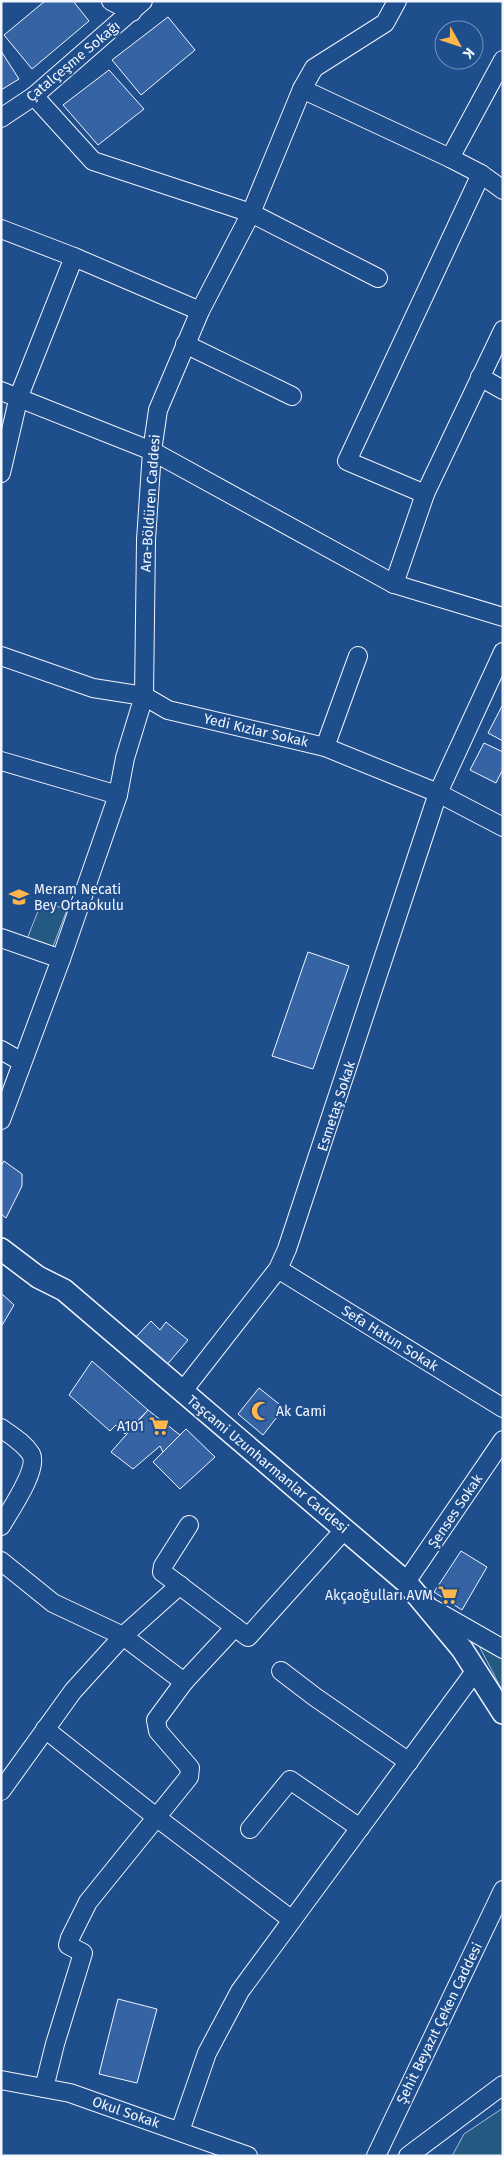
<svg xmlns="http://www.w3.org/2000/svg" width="504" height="2157" viewBox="0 0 504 2157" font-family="'Fira Sans',sans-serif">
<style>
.green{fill:#245a82;stroke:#a8bbd7}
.building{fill:#3563a3;stroke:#f2f6ff}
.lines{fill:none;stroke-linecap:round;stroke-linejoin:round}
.minor-casing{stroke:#f2f6ff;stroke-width:20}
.major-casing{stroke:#f2f6ff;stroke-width:24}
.minor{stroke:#1f4e8c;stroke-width:18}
.major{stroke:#1f4e8c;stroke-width:21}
.labels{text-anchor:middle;stroke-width:4;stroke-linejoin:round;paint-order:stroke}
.street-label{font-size:14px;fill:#f2f6ff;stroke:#1f4e8c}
.poi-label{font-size:14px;fill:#f2f6ff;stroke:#1f4e8c;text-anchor:start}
</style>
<rect width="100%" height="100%" fill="#1f4e8c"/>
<!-- green -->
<g class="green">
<polygon points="42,901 67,910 52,949 27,939"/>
<polygon points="477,1642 503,1656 503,1692"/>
<polygon points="503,2108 503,2156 452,2156 464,2134"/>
</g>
<!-- building -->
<g class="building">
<polygon points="45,1 73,1 89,21 32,69 4,35"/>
<polygon points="168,17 195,50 141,95 112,60"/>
<polygon points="1,51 19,79 1,90"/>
<polygon points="109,70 144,109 98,145 63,105"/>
<polygon points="502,706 503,707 503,741 488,733"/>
<polygon points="484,743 503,752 503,769 496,783 470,770"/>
<polygon points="308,952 349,966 313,1069 272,1056"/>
<polygon points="4,1161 22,1174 22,1186 6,1218 1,1214 1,1166"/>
<polygon points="1,1293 14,1305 1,1327"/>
<polygon points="151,1321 160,1330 166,1322 188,1340 165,1367 133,1340"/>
<polygon points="92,1361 148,1410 125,1434 116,1425 110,1431 69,1395"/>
<polygon points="259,1388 284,1408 263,1435 238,1414"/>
<polygon points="148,1410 180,1435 163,1452 160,1446 133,1469 111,1452"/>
<polygon points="186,1429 215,1457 180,1489 153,1462"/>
<polygon points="461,1551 487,1567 462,1610 434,1592"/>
<polygon points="118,1999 157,2009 137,2083 99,2074"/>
</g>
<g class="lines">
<defs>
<g id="minor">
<polyline points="111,1 132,12"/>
<polyline points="302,89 450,158 481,174 503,190"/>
<polyline points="34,96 93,161 251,213 378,278"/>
<polyline points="1,118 34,96 143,1"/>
<polyline points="450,158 503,60"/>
<polyline points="1,229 74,257 200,311"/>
<polyline points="185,344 292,396"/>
<polyline points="480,377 503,390"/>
<polyline points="1,391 152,451 394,584 503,617"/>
<polyline points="1,473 19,396 74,257"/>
<polyline points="425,494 347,461 481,174"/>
<polyline points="394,584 425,494 503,330"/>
<polyline points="1,656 93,688 144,696 168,710 325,747 438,793 503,827"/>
<polyline points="325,747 358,656"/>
<polyline points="1,761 118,795"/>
<polyline points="1,938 61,959"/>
<polyline points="1,1050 22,1062"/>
<polyline points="1,1120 61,959 118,795 125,758 144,696 146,540 152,451 158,410 200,311 251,213 302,89 314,68 385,23 397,1"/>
<polyline points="278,1269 503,1408"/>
<polyline points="182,1392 278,1269 287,1249 438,793 503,652"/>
<path d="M1,1428c11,8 23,15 30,26 8,15 -22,58 -30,72"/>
<polyline points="189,1525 163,1566 162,1572 248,1637 345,1529"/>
<polyline points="1,1561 53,1603 123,1636 184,1682 235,1627"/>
<polyline points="406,1582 503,1440"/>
<polyline points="433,1609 503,1649"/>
<polyline points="281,1671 315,1697 409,1762"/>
<polyline points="45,1729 156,1817 292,1920"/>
<polyline points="1,1791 73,1691 123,1636 180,1585"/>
<polyline points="250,1829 290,1780 360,1828"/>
<polyline points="1,2080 70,2093 248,2156"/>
<polyline points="44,2088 55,2044 83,1953 68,1945 70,1938 88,1902 189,1777 190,1768 158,1731 156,1720 184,1682"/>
<polyline points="180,2131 207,2053 240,1991 476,1670"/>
<polyline points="376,2156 503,1890"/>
<polyline points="408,2156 503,2085"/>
</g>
<polyline id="major" points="1,1249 38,1277 64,1290 406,1582 462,1649 503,1713"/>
</defs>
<!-- minor casing -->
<use href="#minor" class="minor-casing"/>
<!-- major casing -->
<use href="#major" class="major-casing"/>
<!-- minor -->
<use href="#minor" class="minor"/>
<!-- major -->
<use href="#major" class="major"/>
</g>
<!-- icons -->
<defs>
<symbol id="school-bare" viewBox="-9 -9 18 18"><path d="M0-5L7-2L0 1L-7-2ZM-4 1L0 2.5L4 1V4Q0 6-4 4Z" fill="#ffb74d" stroke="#1f4e8c" stroke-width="2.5" paint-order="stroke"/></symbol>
<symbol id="mosque-bare" viewBox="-9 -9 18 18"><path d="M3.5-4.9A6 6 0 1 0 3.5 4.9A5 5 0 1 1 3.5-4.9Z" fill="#ffb74d" stroke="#1f4e8c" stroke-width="2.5" paint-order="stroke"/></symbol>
<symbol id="supermarket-bare" viewBox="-9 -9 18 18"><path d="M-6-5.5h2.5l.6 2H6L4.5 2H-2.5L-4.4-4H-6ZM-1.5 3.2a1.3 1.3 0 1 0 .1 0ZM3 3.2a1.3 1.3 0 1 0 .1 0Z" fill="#ffb74d" stroke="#1f4e8c" stroke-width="2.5" paint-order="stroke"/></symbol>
</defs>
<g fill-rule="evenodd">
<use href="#school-bare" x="5" y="883" width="28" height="28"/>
<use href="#mosque-bare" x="247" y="1397" width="28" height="28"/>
<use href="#supermarket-bare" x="145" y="1412" width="28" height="28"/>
<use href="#supermarket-bare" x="434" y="1581" width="28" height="28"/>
</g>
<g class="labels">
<!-- street labels -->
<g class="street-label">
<text transform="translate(73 61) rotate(-40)" y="5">Çatalçeşme Sokağı</text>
<text transform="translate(150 503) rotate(-86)" y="5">Ara-Böldüren Caddesi</text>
<text transform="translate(256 730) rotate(13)" y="5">Yedi Kızlar Sokak</text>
<text transform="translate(336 1106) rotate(-72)" y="5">Esmetaş Sokak</text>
<text transform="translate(390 1338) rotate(32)" y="5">Sefa Hatun Sokak</text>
<text transform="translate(268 1464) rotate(40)" y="5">Taşcami Uzunharmanlar Caddesi</text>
<text transform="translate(455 1511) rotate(-56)" y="5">Şenses Sokak</text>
<text transform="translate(439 2023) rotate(-64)" y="5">Şehit Beyazıt Çeken Caddesi</text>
<text transform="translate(126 2112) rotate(19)" y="5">Okul Sokak</text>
</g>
<!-- poi labels -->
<g class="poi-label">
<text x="34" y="894">Meram Necati<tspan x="34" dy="16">Bey Ortaokulu</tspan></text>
<text x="276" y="1416">Ak Cami</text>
<text x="144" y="1431" text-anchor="end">A101</text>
<text x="433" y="1600" text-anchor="end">Akçaoğulları AVM</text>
</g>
</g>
<!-- border -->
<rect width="504" height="2157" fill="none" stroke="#f2f6ff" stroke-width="5"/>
<!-- north arrow -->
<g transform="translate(459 45) rotate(130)"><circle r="24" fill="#1f4e8c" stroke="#7391ba"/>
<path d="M0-4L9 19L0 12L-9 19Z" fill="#ffb74d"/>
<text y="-8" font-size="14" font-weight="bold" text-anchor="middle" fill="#f2f6ff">K</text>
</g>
</svg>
